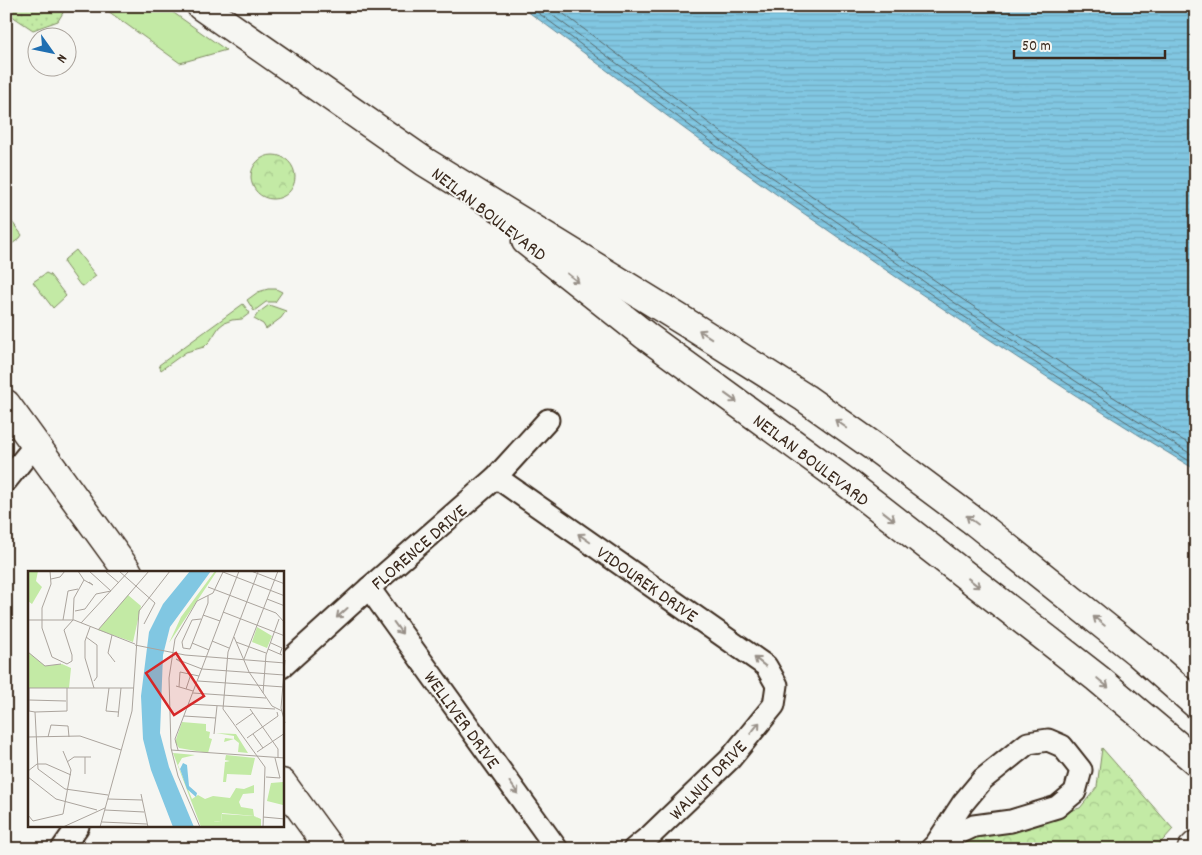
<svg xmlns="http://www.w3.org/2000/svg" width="1202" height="855" viewBox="0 0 1202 855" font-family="Dekko,sans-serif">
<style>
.grass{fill:#c3eaa5;stroke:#7f8a62}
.forest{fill:url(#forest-crowns);stroke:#7f8a62}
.garden{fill:url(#garden-dots);stroke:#7f8a62}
.water{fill:url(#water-rules);stroke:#658894}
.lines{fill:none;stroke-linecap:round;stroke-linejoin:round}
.shore{stroke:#57696c;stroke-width:1}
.street-casing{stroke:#3b2a1e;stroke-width:25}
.secondary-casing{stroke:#3b2a1e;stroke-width:31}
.street{stroke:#f6f6f2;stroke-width:21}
.secondary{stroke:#f6f6f2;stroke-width:28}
.oneway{stroke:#989088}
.labels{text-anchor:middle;stroke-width:4;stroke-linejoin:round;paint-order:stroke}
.street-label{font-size:19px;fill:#3b2a1e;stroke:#f6f6f2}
.inset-road{fill:none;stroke:#aba49d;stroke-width:1}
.view{fill:#d62828;fill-opacity:0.15;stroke:#d62828;stroke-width:2.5}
.inset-edge{fill:none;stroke:#3b2a1e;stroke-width:2.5}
</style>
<defs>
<pattern id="forest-crowns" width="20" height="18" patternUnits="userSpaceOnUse" patternTransform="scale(1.25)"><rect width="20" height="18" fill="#c3eaa5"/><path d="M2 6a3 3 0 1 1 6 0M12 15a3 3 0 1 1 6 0" fill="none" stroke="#a8c98e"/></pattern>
<pattern id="garden-dots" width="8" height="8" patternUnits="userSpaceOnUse" patternTransform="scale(1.25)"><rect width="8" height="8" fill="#c3eaa5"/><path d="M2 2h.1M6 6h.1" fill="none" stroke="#a8c98e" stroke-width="1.8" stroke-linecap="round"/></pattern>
<pattern id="water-rules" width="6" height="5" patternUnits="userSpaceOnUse" patternTransform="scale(1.25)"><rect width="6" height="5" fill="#81c7e2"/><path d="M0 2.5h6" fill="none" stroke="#70abc1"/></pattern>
</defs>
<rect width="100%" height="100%" fill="#f6f6f2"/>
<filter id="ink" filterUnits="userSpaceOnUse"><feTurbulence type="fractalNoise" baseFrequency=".02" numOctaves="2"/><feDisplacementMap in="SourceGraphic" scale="10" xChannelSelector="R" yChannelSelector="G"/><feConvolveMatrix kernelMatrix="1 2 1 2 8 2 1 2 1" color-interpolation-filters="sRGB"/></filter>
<g filter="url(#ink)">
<!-- grass -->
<g class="grass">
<polygon points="101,6 164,6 226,50 180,63"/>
<polygon points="6,214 22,235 20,238 8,247 6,245"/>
<polygon points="76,250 96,276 83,286 80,285 64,263 65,259"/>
<polygon points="46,273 50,275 66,296 53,308 33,282"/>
<polygon points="268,289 276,289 282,292 275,302 266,302 254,311 247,300 258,292"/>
<polygon points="243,304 250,313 242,319 232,320 224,323 219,327 210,341 204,347 186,352 161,370 159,365"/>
<polygon points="269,305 286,311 281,318 266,329 263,324 254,319 258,313"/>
</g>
<!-- forest -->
<g class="forest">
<circle cx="273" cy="177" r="22"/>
<polygon points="1102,748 1173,829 1155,849 954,849 970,836 1002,830 1080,808 1097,787"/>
</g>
<!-- garden -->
<polygon class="garden" points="6,6 67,6 58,21 33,30 6,12"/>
<!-- water -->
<path class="water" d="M520,6h676v464c-159,-96 -313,-200 -464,-307 -72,-50 -140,-106 -212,-157z"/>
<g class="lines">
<!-- shore -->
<g class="shore">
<polyline points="529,6 733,158 954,310 1142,432 1196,465"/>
<polyline points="540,6 737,153 958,305 1145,426 1196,457"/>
<polyline points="553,6 741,147 962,299 1149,420 1196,448"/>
</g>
<defs>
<g id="street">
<polyline points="496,477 766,666 777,685 774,705 730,759 650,836 634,849"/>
<polyline points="6,481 35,445"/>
<polyline points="369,588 557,849"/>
<polyline points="282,667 369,588 496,477 548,420"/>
<polyline points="62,849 78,826"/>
<polyline points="931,849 936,844 963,803 983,779 1028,743 1048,740 1062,746 1081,770 1075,792 1057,807 1011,821 974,826 936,844"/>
</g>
<g id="secondary">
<polyline points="201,6 425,162 690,325 805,398 880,451 975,522 1137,652 1196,704"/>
<polyline points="526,241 646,336 846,482 1097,678 1196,761"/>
<polyline points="6,404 128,572"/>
<polyline points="282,783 330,849"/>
<polyline points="1192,849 1196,845"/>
</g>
</defs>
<!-- street casing -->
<use href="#street" class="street-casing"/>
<!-- secondary casing -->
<use href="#secondary" class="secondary-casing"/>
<!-- street -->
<use href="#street" class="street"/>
<!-- secondary -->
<use href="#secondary" class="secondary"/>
</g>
<!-- one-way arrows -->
<defs><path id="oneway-shaft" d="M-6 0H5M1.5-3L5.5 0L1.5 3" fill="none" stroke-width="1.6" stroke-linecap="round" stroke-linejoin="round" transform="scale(1.25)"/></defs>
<g class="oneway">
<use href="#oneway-shaft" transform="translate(573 278) rotate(38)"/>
<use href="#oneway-shaft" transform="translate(705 334) rotate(-147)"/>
<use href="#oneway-shaft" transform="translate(731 398) rotate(36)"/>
<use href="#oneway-shaft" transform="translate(841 424) rotate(-145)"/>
<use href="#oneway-shaft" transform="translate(889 516) rotate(38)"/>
<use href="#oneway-shaft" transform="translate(972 520) rotate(-143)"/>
<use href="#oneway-shaft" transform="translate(584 538) rotate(-145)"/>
<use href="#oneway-shaft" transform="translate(974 583) rotate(38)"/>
<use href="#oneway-shaft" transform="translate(342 613) rotate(138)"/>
<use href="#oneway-shaft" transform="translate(1099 621) rotate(-141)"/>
<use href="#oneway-shaft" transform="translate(398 628) rotate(54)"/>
<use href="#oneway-shaft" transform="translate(760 662) rotate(-142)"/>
<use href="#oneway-shaft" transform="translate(1103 683) rotate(40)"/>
<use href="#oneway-shaft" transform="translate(755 728) rotate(-51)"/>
<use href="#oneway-shaft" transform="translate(514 788) rotate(54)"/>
</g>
</g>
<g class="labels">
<!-- street labels -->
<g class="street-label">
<text transform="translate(490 213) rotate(38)" y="7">NEILAN BOULEVARD</text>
<text transform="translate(812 459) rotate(37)" y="7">NEILAN BOULEVARD</text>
<text transform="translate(418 546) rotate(-41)" y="7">FLORENCE DRIVE</text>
<text transform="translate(648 583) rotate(35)" y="7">VIDOUREK DRIVE</text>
<text transform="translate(463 719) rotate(54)" y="7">WELLIVER DRIVE</text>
<text transform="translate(707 779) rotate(-46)" y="7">WALNUT DRIVE</text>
</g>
</g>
<!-- overview -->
<g transform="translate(28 571)">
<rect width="256" height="256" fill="#f6f6f2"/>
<path d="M187,0h2l-48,72 12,-26zM0,81l17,14 17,-2 9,4 -2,20h-41zM188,162l20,1 12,19 -10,-1 1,-9 -5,-4 -10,3 1,-4 9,1v-3zM145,182l22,2 -13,3 -4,7 14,34 6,-4 7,4 8,-3 17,2 6,-10 8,1 10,-4v8l-11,1 -4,8 2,5 12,2 1,7 7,3v8h-4v-9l-3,-2 -32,-3 -1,9 -7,-1v6h-13zM198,184l29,3 -4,17 -24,-1 -1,8h-3l2,-20 5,-1 -5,-1z" fill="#c3eaa5"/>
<path d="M0,0h10l-2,10 6,6 -10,17 -4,-3zM100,24l13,11 -8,36 -35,-12zM229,56l15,9 -5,12 -15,-6zM154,151l24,2v7l4,1 -1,6 3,1 -4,14 -29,-5 -4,-6zM256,207h1l-1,37 -1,-10 -16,-4 4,-18 12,-1zM194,243l32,2 3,2v9h-43l-1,-6 8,1z" fill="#c3eaa5"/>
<path d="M162,0h21l-41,56 -7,28 -3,78 9,34 25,60h-21l-22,-57 -8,-31 -2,-43 8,-64 14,-28zM155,192l4,2 2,21 8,7 -1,4 -9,-8 -7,-20z" fill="#81c7e2"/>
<path class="inset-road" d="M22,0l1,13 -9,24v20l10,29 15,7 5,-3v-6l-8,-25 9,-10 1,-22 10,-18 -6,-9M61,0l22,20M77,0l14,12M91,0l36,32 -11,21M223,0l34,13M230,1l-30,80 -5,57 42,58 -2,60M23,8l9,-2 5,-6M56,9l9,5 -4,-3M180,16l68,26 9,10M239,28l18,7M47,40l10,-2 11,-15 15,-3M195,41l62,24M175,44l17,6M173,48l-9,1 -10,22 1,6 7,1 18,-46v-7M0,49h46l61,24M35,49l5,-29 10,-2M53,52l48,-52M62,56l-5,14v17l9,30M70,59l51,-59M84,64l-4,18 7,9M58,66l11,8v32l-3,4M206,66l15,35 23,34 10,5M184,70l17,7M208,71l30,11M164,72l17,7M243,72l11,5 -2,6M107,74l50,10 100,8M240,78l14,6M0,81l17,14 16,-2M216,88l34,-88M257,89l-4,48 4,15M154,92l-6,-4 26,10 82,6M170,110l86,6M148,115l17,5M151,116l1,-15 19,4M0,117h106M1,117v23l6,1 32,-1v-23M81,117l-3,23 12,1M158,118l5,-15M165,122l73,5M235,122l3,-38 13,-36M1,129l37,1M160,133l87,5M222,138l28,40v9M7,141l3,57 27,20 43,6M156,145l32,2M90,146l3,-29M208,154l17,-12M186,163l3,-28M225,163l10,14M0,166l52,-1 41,14M20,166l3,-12 17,1 1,11M219,167l31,-22 -1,-4M143,179l114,8M150,179l-3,-11 64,-168M229,181l28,-19M39,191l7,-5h17M0,200l9,-7h9l25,11M57,203v-17M0,206l28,22 41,11M238,206l14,1 -5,-20M113,223l7,33M80,228l34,1M0,231v13l5,6 30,-7 8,-44 -8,-19M77,239l39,2M235,246l22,2M74,251l45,2M35,256l42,-19M72,256l32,-116 7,-100 31,-40M172,256l-22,-51 -7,-28 -2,-70 6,-39 22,-38 16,-8 10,-21 62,24"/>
<path class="view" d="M148,82l28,43 -30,19 -28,-42z"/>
<rect width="256" height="256" class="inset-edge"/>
</g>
<!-- margin -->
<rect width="1202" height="855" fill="none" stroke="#f6f6f2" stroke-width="25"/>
<rect x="12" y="12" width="1177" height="830" fill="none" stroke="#3b2a1e" stroke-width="2" filter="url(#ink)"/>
<!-- north arrow -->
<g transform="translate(52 52) rotate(123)"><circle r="24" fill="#f6f6f2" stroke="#aba49d"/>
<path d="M0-4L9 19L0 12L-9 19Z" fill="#1f6fb2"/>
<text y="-8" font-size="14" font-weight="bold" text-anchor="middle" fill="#3b2a1e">N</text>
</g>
<!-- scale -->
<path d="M1014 50v8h151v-8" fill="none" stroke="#3b2a1e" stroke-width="2.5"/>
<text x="1022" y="50" font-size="15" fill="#3b2a1e" stroke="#f6f6f2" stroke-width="4" paint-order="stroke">50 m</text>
</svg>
